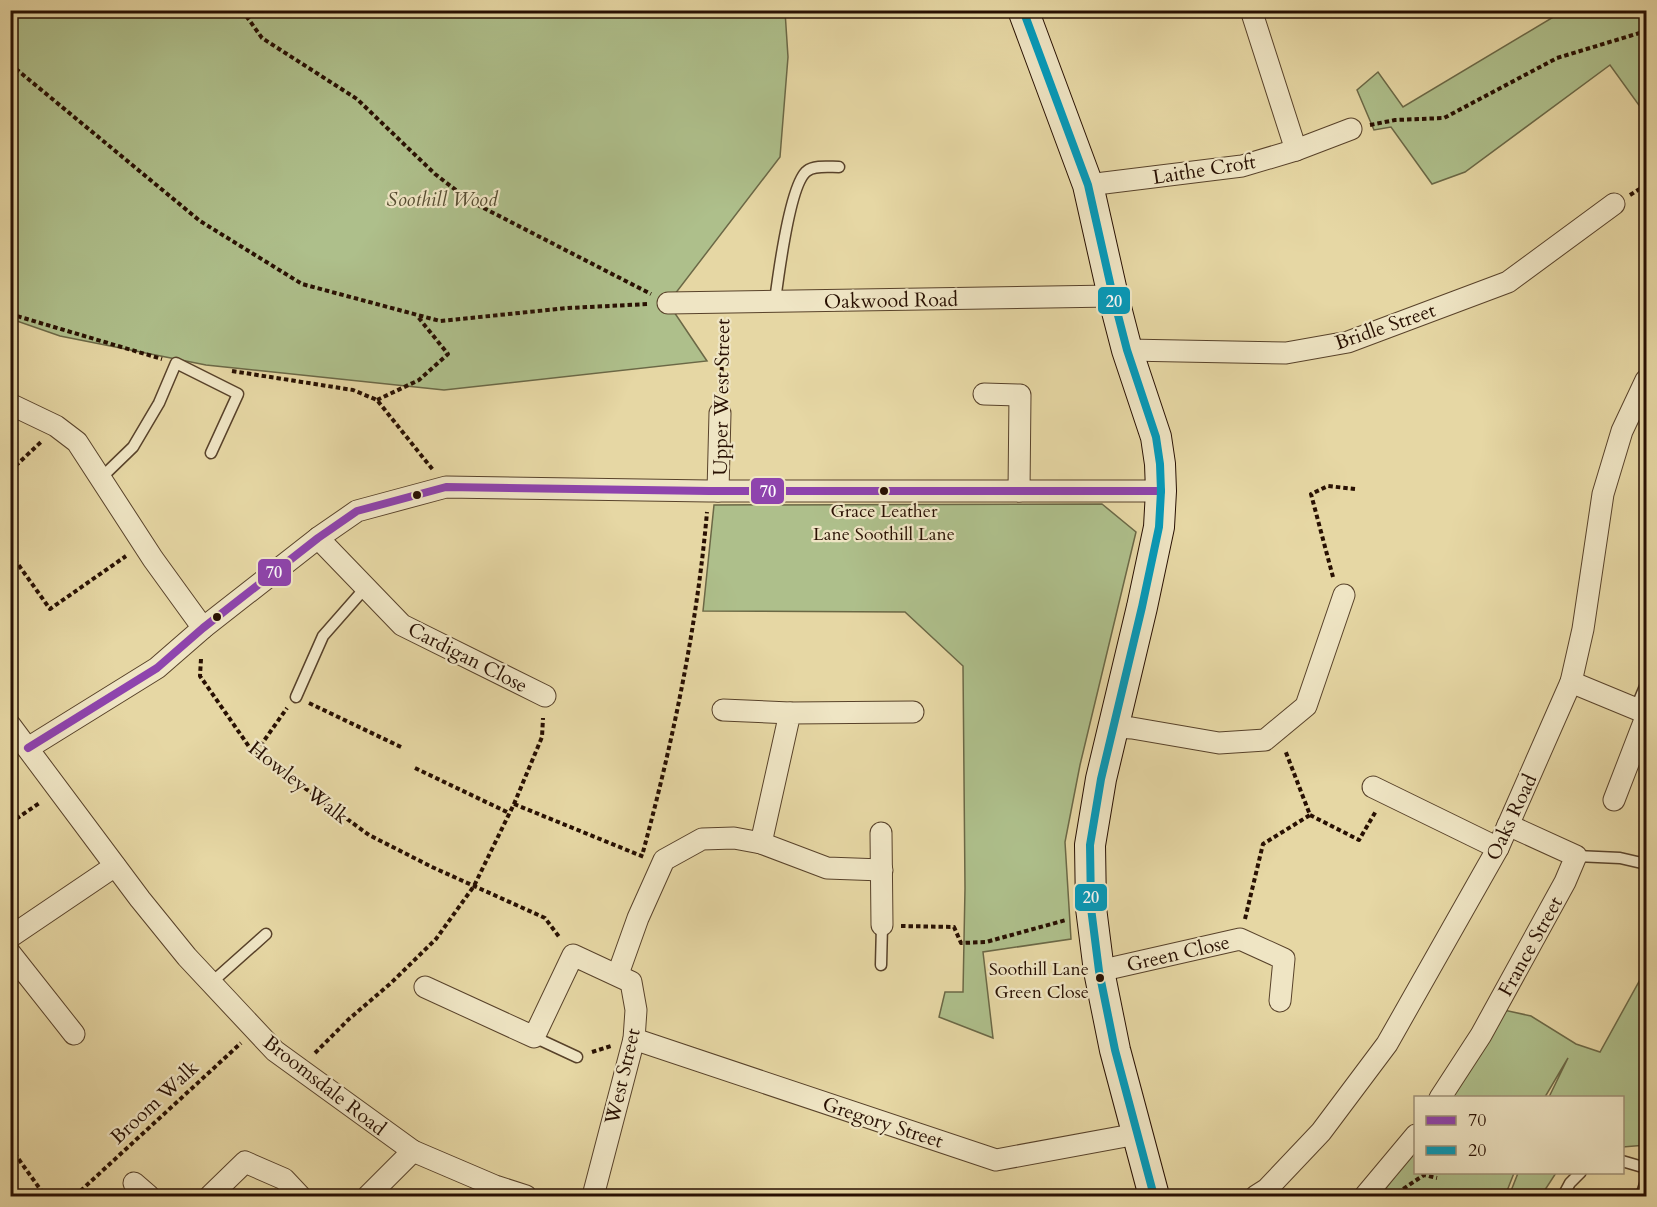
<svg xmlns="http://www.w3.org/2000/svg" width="1657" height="1207" viewBox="0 0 1657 1207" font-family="Cardo,serif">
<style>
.green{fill:#aebf8b;stroke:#6b6846;stroke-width:1.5}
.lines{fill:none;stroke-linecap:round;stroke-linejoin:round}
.service-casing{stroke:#58422a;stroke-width:13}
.minor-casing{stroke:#58422a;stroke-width:23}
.secondary-casing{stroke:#281002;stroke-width:32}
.path{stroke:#281002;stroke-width:4;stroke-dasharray:4.5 3;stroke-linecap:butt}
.service{stroke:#efe5c4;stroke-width:10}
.minor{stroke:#efe5c4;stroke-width:21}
.secondary{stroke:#efe5c4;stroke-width:30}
.bus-1-casing{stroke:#efe5c4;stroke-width:12}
.bus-2-casing{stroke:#efe5c4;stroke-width:12}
.bus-1{stroke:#8e44ad;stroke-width:8}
.bus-2{stroke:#049aba;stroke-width:8}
.bus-dot{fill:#281002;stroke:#efe5c4;stroke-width:2}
.labels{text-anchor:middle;stroke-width:4.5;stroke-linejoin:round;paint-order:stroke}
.bus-label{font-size:18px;fill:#281002;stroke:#efe5c4}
.street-label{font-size:20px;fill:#281002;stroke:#efe5c4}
.park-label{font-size:20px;font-style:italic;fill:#574d32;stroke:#efe5c4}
.line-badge{stroke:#efe5c4;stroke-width:2}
.badge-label{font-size:16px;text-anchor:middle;font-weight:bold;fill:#fff}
</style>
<rect width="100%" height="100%" fill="#e6d7a4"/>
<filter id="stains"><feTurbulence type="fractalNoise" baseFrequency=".00333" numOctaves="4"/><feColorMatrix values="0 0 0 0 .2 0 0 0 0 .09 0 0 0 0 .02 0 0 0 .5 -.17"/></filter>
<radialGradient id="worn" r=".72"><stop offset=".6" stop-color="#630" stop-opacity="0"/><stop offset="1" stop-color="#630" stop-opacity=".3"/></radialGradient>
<!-- green -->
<g class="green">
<polygon points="1565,10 1646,11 1646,115 1610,65 1465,172 1432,184 1391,127 1374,130 1357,90 1378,72 1403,107"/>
<polygon points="11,11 785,11 788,57 780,157 668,303 707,361 444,390 206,365 60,336 11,319"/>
<polygon points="1102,504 1136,532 1080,765 1065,842 1071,939 983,952 993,1038 939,1017 945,992 963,992 965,888 963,666 905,612 703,611 714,505"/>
<polygon points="1646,969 1646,1145 1623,1147 1622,1098 1549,1097 1568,1058 1545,1097 1449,1098 1504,1010 1531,1016 1576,1044 1600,1052"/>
<polygon points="1415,1149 1416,1172 1514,1173 1505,1196 1380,1196"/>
<polygon points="1518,1173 1518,1172 1556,1173 1541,1196 1509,1196"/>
</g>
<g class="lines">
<defs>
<g id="service">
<path d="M775,301c3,-23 15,-118 32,-130 7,-6 22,-4 32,-4"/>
<polyline points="100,479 133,447 159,403 176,363 238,394 211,453"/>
<polyline points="296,697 323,636 366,587"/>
<polyline points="1636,708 1646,684"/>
<polyline points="1576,856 1620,858 1646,864"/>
<polyline points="881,965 882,925"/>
<polyline points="211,983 266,934"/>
<polyline points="534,1037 577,1057"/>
<polyline points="1622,1161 1646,1168"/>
<polyline points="1563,1196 1570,1183 1581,1172"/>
<polyline points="1641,1196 1646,1181"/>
</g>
<g id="minor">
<polyline points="1251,10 1296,150"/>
<polyline points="1088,185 1242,166 1296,150 1351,129"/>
<polyline points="668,303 1113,296"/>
<polyline points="1127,350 1286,353 1348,342 1508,282 1614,204"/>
<polyline points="984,394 1020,395 1019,491"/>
<polyline points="10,404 56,426 77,442 153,559 203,628"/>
<polyline points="718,491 720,413"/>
<polyline points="318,538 402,625 545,696"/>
<polyline points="1571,682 1646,713"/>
<polyline points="723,710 790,713"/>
<polyline points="10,725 140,899 187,957 275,1051 413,1151 495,1186 526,1196"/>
<polyline points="1113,727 1132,728 1219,743 1265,740 1306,706 1344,595"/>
<polyline points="28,748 157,668 203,628 318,538 357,511 446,487 709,491 1161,491"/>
<polyline points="1373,787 1498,848"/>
<polyline points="1614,800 1646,717"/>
<polyline points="881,833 882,925"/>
<polyline points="761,843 790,713 913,712"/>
<polyline points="10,937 115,866"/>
<polyline points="10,953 74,1034"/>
<polyline points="1099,971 1240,939 1284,959 1280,1001"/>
<polyline points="618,974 638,918 664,860 702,839 734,838 761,843 827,868 882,870"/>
<polyline points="425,987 534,1037 573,955 631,982 636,1010 634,1039 593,1196"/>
<polyline points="634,1039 996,1160 1137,1134"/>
<polyline points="1440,1098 1481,1035 1565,882 1576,856 1508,825"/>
<polyline points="134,1183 149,1196"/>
<polyline points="210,1196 245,1162 284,1179 300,1196"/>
<polyline points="368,1196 413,1151"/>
<polyline points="1256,1196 1267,1189 1321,1132 1387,1044 1498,848 1571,682 1583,629 1603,494 1622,431 1646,380"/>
<polyline points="1365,1196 1416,1135"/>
</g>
<polyline id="secondary" points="1023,10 1088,185 1113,296 1127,350 1156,437 1160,464 1161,491 1159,527 1142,607 1101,779 1090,845 1091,908 1099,971 1115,1050 1154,1196"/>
</defs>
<!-- service casing -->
<use href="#service" class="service-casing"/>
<!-- minor casing -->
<use href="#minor" class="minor-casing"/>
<!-- secondary casing -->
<use href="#secondary" class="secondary-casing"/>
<!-- path -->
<g class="path">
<polyline points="242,10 262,38 357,99 435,174 470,201 651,294"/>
<polyline points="10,64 200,221 302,284 440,321 568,308 649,304"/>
<polyline points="1370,125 1395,120 1444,118 1557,58 1646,31"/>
<polyline points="1630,195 1646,185"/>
<polyline points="10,314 162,359"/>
<polyline points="232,371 353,390 377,400 433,470"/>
<polyline points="721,394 723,324"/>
<polyline points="377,400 419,380 448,354 418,317"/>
<polyline points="10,471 41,442"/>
<polyline points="10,553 50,609 126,556"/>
<polyline points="1333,577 1311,494 1328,486 1355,489"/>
<polyline points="201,659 200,676 250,748 369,835 432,867 545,918 560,938"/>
<polyline points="309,703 403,748"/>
<polyline points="256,752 287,708"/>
<polyline points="415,768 509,813"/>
<polyline points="514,804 644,857"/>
<polyline points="1310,815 1359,840 1376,811"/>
<polyline points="10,823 41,802"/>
<path d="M643,852c30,-111 54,-225 64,-340"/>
<polyline points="1245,919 1263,844 1310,815 1285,750"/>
<polyline points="901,926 954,927 961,943 986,942 1066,920"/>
<polyline points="592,1052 611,1046"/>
<polyline points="315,1053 349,1019 391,983 436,939 474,886 514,804 542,737 543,718"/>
<polyline points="10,1147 45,1196"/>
<polyline points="1397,1193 1424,1175 1437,1178"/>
<polyline points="75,1196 241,1043"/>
</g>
<!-- service -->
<use href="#service" class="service"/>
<!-- minor -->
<use href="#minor" class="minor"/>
<!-- secondary -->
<use href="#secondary" class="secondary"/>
<defs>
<polyline id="bus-1" points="28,748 157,668 203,628 318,538 357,511 446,487 709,491 1161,491"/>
<polyline id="bus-2" points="1023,10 1088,185 1113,296 1127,350 1156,437 1160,464 1161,491 1159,527 1142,607 1101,779 1090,845 1091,908 1099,971 1115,1050 1154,1196"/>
</defs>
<!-- bus-1 casing -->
<use href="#bus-1" class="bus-1-casing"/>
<!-- bus-2 casing -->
<use href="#bus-2" class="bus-2-casing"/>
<!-- bus-1 -->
<use href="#bus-1" class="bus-1"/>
<!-- bus-2 -->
<use href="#bus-2" class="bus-2"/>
</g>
<!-- markers -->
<g class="bus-dot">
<circle cx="884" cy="491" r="5"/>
<circle cx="417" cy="495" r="5"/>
<circle cx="217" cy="617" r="5"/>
<circle cx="1100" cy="978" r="5"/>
</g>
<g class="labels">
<!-- bus labels -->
<g class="bus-label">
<text x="884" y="517">Grace Leather<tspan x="884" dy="23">Lane Soothill Lane</tspan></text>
<text x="1089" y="975" text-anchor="end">Soothill Lane<tspan x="1089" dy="23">Green Close</tspan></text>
</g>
<!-- street labels -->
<g class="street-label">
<text transform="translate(1204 169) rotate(-9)" y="7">Laithe Croft</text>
<text transform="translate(891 300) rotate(-1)" y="7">Oakwood Road</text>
<text transform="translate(1385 326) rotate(-19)" y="7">Bridle Street</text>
<text transform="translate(721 397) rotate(-89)" y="7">Upper West Street</text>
<text transform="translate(468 657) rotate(27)" y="7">Cardigan Close</text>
<text transform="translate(299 782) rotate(38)" y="7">Howley Walk</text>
<text transform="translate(1511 817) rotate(-65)" y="7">Oaks Road</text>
<text transform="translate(1530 946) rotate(-61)" y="7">France Street</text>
<text transform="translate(1178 953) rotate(-13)" y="7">Green Close</text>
<text transform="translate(622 1076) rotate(-77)" y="7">West Street</text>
<text transform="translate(325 1085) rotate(38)" y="7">Broomsdale Road</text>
<text transform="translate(154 1102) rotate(-43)" y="7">Broom Walk</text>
<text transform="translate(883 1122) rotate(18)" y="7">Gregory Street</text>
</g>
<!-- park labels -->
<g class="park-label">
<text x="442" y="206">Soothill Wood</text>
</g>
</g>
<g class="line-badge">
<rect x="1097" y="286" width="34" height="29" rx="6" fill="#049aba"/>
<rect x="750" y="477" width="35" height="28" rx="6" fill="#8e44ad"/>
<rect x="257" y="558" width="35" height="29" rx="6" fill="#8e44ad"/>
<rect x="1074" y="883" width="34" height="29" rx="6" fill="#049aba"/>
</g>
<g class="badge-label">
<text x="1114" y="307">20</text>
<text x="768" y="497">70</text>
<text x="274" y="578">70</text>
<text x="1091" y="903">20</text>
</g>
<!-- margin -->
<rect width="1657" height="1207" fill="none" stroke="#e6d7a4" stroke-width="36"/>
<rect x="12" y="12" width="1633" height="1183" fill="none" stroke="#281002" stroke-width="3"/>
<rect x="18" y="18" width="1621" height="1171" fill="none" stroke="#281002" stroke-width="1.5"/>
<!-- legend -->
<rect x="1414" y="1096" width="210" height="78" fill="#efe5c4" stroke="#9f9076" stroke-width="1.5"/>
<rect x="1426" y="1116" width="30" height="9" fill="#8e44ad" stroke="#9f9076" stroke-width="1.5"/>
<text x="1468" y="1126" font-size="18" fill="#281002">70</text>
<rect x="1426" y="1146" width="30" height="9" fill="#049aba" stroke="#9f9076" stroke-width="1.5"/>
<text x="1468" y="1156" font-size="18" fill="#281002">20</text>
<rect width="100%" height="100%" filter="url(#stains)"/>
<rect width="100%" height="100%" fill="url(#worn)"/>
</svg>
